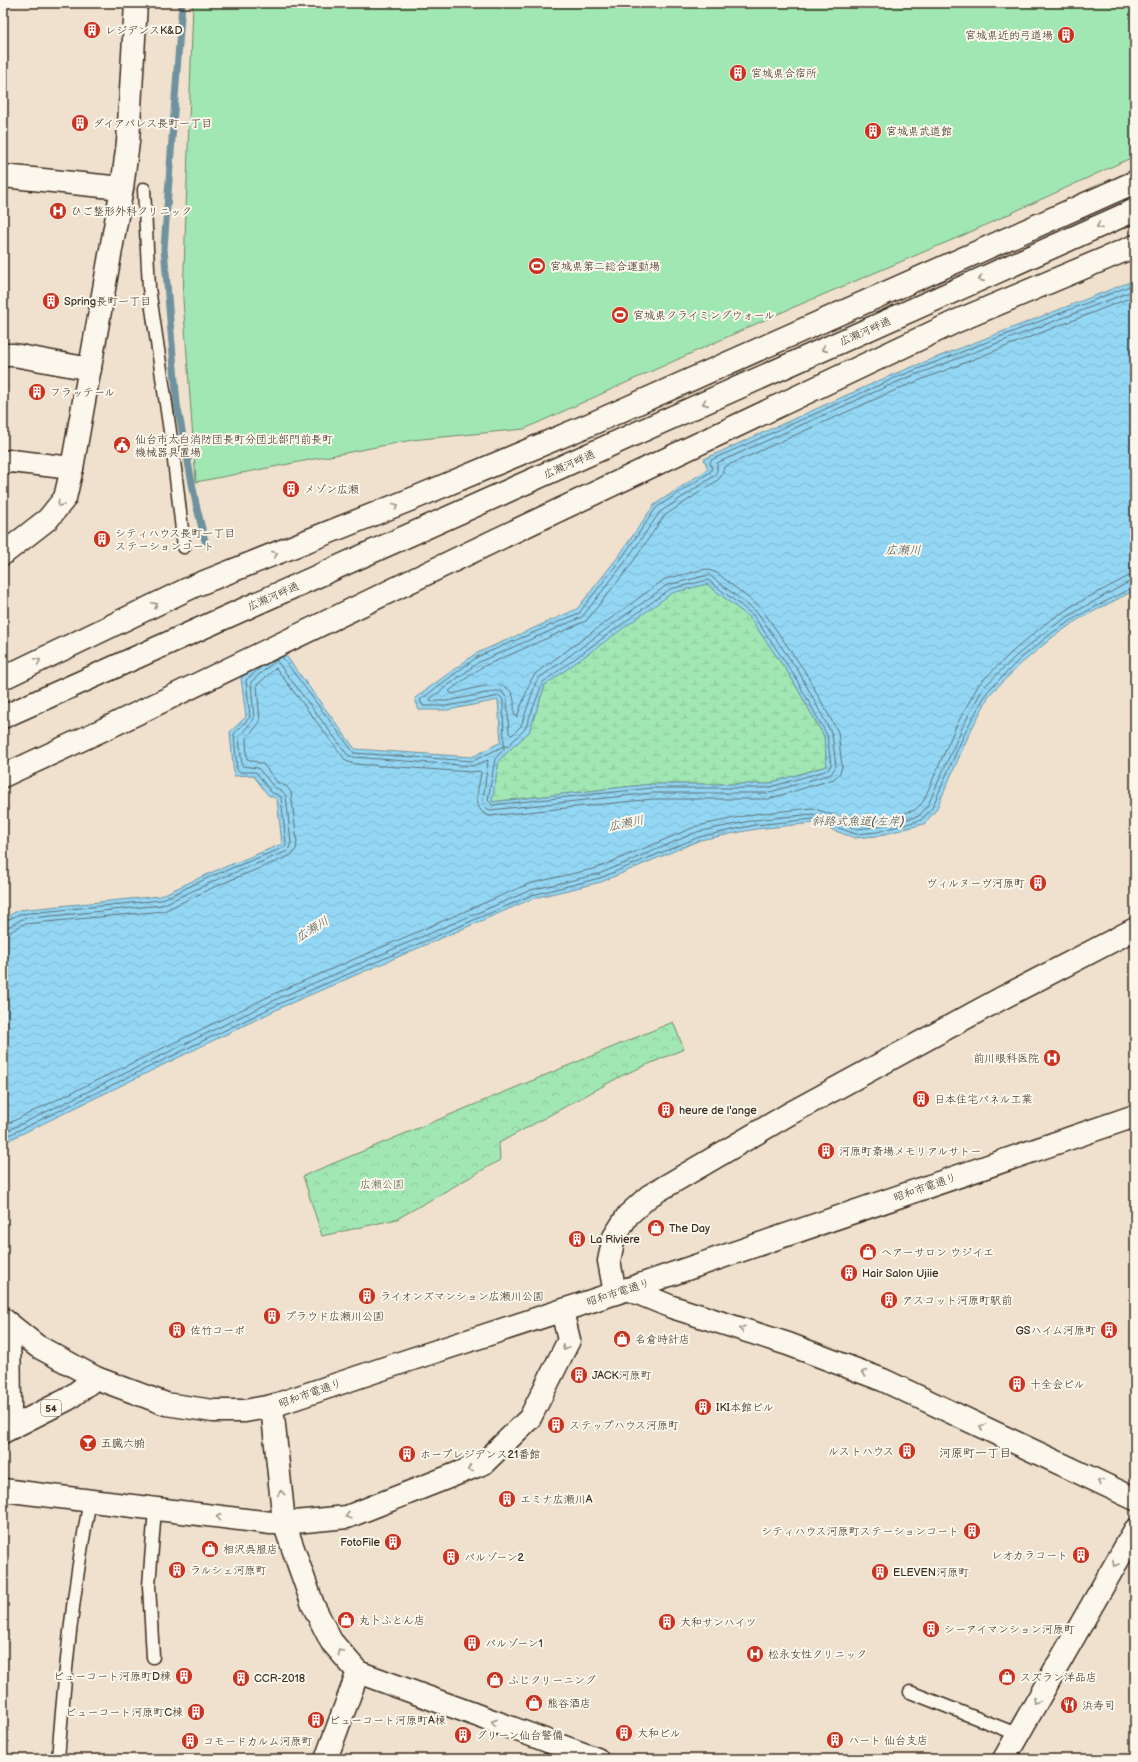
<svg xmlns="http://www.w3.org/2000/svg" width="1138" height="1762" viewBox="0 0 1138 1762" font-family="'Balsamiq Sans','Klee One',sans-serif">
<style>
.grass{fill:#a1e7b3;stroke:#6e8868}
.wetland{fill:url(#wetland-marsh);stroke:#6e8868}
.park{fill:url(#park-crowns);stroke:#6e8868}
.water{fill:url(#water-waves);stroke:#70929f;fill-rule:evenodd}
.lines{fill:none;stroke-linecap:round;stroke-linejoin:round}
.shore{stroke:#5e6f74;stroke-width:1}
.stream{stroke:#70929f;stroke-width:7}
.lane-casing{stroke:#3b2a1e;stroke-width:15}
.street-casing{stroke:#3b2a1e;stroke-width:25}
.secondary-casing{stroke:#3b2a1e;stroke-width:25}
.primary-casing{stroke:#3b2a1e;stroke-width:25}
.lane{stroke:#fbf7ec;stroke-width:12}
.street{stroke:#fbf7ec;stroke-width:22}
.secondary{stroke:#fbf7ec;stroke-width:22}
.primary{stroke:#fbf7ec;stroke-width:22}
.oneway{stroke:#9b9085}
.labels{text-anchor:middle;stroke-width:4;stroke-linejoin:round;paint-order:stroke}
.shield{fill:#fbf7ec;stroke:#75685c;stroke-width:1}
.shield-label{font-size:10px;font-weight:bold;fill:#3b2a1e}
.poi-label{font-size:11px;fill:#3b2a1e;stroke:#fbf7ec;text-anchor:start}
.street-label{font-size:11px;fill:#3b2a1e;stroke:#fbf7ec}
.park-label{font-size:11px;fill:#545943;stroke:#fbf7ec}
.water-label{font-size:12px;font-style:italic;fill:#515554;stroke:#fbf7ec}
.neighbourhood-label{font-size:12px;fill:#3b2a1e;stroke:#fbf7ec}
</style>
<defs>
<pattern id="wetland-marsh" width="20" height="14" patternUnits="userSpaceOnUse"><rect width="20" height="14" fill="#a1e7b3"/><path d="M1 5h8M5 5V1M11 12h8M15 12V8" fill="none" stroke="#8cc69a"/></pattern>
<pattern id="park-crowns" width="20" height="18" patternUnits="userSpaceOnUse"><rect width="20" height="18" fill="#a1e7b3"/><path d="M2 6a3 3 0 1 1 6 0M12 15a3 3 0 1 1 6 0" fill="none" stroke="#8cc69a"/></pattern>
<pattern id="water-waves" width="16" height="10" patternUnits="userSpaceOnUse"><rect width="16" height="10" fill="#93d7f5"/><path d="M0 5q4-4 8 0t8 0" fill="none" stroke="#80b9d2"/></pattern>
</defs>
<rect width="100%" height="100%" fill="#efe1cd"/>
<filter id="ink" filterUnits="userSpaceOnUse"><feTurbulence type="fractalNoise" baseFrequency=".025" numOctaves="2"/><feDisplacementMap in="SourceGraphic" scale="8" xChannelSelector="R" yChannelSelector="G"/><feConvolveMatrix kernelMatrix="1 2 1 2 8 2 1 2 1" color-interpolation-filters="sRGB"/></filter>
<g filter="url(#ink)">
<!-- grass -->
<polygon class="grass" points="193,3 1135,3 1135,156 966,234 780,313 524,429 412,440 196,482 183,299"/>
<!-- wetland -->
<polygon class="wetland" points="707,584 750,618 791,677 824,736 827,766 766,784 652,784 491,802 499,760 529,732 545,685 672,592"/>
<!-- park -->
<polygon class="park" points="673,1022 684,1049 623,1075 499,1143 500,1160 397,1219 322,1236 303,1176"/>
<!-- water -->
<path class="water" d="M1135,280v310l-56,29 -25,17 -32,27 -32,31 -20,38 -34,78 -12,14 -47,12 -22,2 -42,-15 -57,6 -56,11 -99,42 -67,16 -252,109 -279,136v-224l16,-9 141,-14 50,-23 72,-29 -5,-45 -9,-4 -15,-20 -19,1 -4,-44 16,-15 -5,-39 37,-33 77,104 117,8 29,-15 -3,-42 -50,10h-29l-4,-12 60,-44 102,-45 41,-52 36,-52 54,-36 -4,-10 190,-85zM707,584l43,34 41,59 33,59 3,30 -61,18h-114l-160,18 7,-42 30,-28 16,-47 127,-92z"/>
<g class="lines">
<!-- shore -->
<g class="shore">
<polyline points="282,657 354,753 473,761 504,746 504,749 495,759 488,800 492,805 652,788 767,788 828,770 831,765 827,735 794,675 753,615 708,580 670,589 543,682 525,729 507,747 504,745 503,700 500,696 447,706 423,706 420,700 477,657 579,613 621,559 656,508 710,472 712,469 710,462 711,460 895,378 1135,284"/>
<polyline points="3,922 20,914 161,900 212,876 285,847 286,843 281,797 271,792 256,772 239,772 237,770 234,734 250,717 246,680 260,668"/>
<polyline points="3,927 8,927 22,919 162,905 214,881 288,851 291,843 286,796 282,791 274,787 258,768 242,766 239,737 254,719 251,682 276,660 347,754 352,757 472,766 488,760 483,801 485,807 490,810 653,793 767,793 831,774 836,766 832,734 799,672 757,612 709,575 667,585 539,678 536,682 521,726 512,735 509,733 507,699 502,691 496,691 447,701 431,701 430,699 479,662 582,617 625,562 660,512 714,476 717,471 717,463 897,382 1135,290"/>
<path d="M3,933l7,-1 14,-8 140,-13 52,-25 76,-31 4,-6 1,-7 -6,-50 -5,-6 -9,-4 -14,-18 -16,-5 -1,-21 11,-12 3,-5 -3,-36 19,-17 70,93 8,3 117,8 9,-1 1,2c-2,15 -11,36 8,43l164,-17h115l66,-20 6,-6 2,-7 -4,-34 -34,-62 -43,-62 -44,-35 -11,-4 -41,10 -129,94 -5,7 -14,37 -3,-2c0,-6 1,-15 -2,-22 -9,-16 -46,-2 -60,1l-3,-3 33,-24 104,-46 44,-55 34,-50 54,-36 4,-5 2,-8 176,-79 235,-92"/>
<polyline points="3,1126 276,993 528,884 597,868 697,826 754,814 812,808 857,823 874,822 915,810 923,802 956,726 979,684 1012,652 1045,624 1072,606 1127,577 1135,575"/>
<polyline points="3,1133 279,998 531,890 599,874 697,832 755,820 813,814 857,829 876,827 919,816 928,805 962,728 983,688 1016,656 1049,629 1075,612 1129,582 1135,581"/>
<polyline points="3,1138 281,1003 532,895 600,878 699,837 755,825 813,819 856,834 877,832 921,820 932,808 966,730 987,692 1019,660 1052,633 1078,616 1135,586"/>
</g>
<!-- stream -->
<polyline class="stream" points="182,3 164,248 177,404 196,504 205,541"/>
<defs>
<g id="lane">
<polyline points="144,189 149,288 173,452 184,547"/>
<polyline points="153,1657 149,1586 155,1509"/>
<polyline points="910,1692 1017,1734"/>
<path d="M58,1759c7,-86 15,-173 32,-258"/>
</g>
<g id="street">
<polyline points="3,176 122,188"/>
<polyline points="3,355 14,355 90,369"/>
<polyline points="3,554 48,519 65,498 72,468"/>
<polyline points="3,776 111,726 496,540 957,321 1135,246"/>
<polyline points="628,1289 672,1307 788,1344 883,1380 1135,1499"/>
<polyline points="615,1293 609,1261 614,1237 628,1215 649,1196 789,1114 1002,998 1135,929"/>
<polyline points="272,1406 284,1523 313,1605 331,1641 358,1672 597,1759"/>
<polyline points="3,1490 271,1523 284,1523 347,1517 484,1463 530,1418 569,1340 562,1311"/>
<polyline points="326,1759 358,1672"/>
<polyline points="1004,1759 1135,1530"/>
</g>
<g id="secondary">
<polyline points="3,463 11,461 72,468 122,188 128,142 136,3"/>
<polyline points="3,678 194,586 417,497 591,424 1135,182"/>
<polyline points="3,717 1135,210"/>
<polyline points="96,1378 166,1404 213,1411 245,1411 272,1406 406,1361 628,1289 1135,1116"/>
</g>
<g id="primary">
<polyline points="3,1319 37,1346 96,1378 68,1399 3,1432"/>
<polyline points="3,1426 10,1409 9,1324"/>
</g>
</defs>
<!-- lane casing -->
<use href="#lane" class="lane-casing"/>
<!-- street casing -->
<use href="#street" class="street-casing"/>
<!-- secondary casing -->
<use href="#secondary" class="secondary-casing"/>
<!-- primary casing -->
<use href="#primary" class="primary-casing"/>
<!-- lane -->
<use href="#lane" class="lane"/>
<!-- street -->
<use href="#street" class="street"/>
<!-- secondary -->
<use href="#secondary" class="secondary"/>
<!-- primary -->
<use href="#primary" class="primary"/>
</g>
<!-- one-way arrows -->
<defs><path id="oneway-chevron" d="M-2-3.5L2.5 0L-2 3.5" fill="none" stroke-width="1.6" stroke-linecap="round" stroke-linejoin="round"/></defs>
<g class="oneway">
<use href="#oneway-chevron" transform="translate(1099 226) rotate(156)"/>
<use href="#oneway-chevron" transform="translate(981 279) rotate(156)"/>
<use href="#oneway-chevron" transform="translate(824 349) rotate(156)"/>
<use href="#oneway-chevron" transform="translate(705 403) rotate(156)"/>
<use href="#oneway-chevron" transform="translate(60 504) rotate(130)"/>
<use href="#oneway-chevron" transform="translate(396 506) rotate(-22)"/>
<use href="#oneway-chevron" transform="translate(275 554) rotate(-22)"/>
<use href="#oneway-chevron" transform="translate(155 605) rotate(-26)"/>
<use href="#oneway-chevron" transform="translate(38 661) rotate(-26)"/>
<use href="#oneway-chevron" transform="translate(742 1329) rotate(-163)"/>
<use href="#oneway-chevron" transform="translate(565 1348) rotate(117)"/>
<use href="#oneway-chevron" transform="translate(864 1373) rotate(-159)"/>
<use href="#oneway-chevron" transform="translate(982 1427) rotate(-155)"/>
<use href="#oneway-chevron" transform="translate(470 1469) rotate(158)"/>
<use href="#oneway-chevron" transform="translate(1100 1482) rotate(-155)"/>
<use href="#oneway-chevron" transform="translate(281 1493) rotate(-96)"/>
<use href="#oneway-chevron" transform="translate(348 1516) rotate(165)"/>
<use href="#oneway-chevron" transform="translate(219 1517) rotate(-173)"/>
<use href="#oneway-chevron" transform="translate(1115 1564) rotate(120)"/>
<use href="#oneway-chevron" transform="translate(340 1652) rotate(-130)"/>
<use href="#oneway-chevron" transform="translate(1036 1701) rotate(120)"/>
<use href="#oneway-chevron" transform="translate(494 1722) rotate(-160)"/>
</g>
</g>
<!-- icons -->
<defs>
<symbol id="building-disc" viewBox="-11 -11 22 22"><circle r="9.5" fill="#c8321e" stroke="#fbf7ec"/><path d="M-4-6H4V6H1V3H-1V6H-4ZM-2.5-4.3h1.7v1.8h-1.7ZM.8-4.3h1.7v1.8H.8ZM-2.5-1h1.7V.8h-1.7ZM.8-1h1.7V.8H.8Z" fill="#fff"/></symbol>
<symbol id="hospital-disc" viewBox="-11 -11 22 22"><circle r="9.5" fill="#c8321e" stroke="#fbf7ec"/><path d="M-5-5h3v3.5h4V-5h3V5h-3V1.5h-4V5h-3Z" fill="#fff"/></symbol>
<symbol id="stadium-disc" viewBox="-11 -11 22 22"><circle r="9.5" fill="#c8321e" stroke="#fbf7ec"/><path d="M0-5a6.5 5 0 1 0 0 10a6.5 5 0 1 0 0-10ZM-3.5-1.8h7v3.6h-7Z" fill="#fff"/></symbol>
<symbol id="civic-disc" viewBox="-11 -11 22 22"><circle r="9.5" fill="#c8321e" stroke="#fbf7ec"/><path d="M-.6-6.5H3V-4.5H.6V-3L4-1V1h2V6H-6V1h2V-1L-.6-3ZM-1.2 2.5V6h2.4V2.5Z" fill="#fff"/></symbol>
<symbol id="shop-disc" viewBox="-11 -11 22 22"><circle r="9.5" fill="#c8321e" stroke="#fbf7ec"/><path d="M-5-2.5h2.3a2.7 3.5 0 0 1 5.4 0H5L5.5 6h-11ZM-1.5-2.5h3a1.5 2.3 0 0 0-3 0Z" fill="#fff"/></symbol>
<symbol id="bar-disc" viewBox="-11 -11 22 22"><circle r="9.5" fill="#c8321e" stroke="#fbf7ec"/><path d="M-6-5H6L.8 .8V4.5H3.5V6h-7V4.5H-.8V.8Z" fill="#fff"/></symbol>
<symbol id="restaurant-disc" viewBox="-11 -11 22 22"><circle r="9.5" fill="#c8321e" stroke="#fbf7ec"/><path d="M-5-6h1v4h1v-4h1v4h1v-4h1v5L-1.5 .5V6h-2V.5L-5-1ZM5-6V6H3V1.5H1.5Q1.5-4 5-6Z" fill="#fff"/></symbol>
</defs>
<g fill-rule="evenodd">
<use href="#building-disc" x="82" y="20" width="20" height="20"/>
<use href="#building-disc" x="1056" y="25" width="20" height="20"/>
<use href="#building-disc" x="728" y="63" width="20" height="20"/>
<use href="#building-disc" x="70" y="113" width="20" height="20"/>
<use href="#building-disc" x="863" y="121" width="20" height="20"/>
<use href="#hospital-disc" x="48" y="201" width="20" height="20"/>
<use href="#stadium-disc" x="527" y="256" width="20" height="20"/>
<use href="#building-disc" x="41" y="291" width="20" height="20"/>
<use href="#stadium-disc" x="610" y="305" width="20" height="20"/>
<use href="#building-disc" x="27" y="382" width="20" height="20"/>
<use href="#civic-disc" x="112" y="435" width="20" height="20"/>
<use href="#building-disc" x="281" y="479" width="20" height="20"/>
<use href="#building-disc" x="92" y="529" width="20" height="20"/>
<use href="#building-disc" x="1028" y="873" width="20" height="20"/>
<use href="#hospital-disc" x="1042" y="1048" width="20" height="20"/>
<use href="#building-disc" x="911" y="1089" width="20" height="20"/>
<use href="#building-disc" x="656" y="1100" width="20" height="20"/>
<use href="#building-disc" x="816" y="1141" width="20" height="20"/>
<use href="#shop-disc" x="646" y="1218" width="20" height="20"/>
<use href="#building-disc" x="567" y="1229" width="20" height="20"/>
<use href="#shop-disc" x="858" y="1242" width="20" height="20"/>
<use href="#building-disc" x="839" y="1263" width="20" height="20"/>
<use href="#building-disc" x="357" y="1286" width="20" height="20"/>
<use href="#building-disc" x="879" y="1290" width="20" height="20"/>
<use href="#building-disc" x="262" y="1306" width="20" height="20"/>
<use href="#building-disc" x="167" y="1320" width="20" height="20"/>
<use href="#building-disc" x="1099" y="1320" width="20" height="20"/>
<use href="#shop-disc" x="612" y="1329" width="20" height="20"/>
<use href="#building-disc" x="569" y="1365" width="20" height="20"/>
<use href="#building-disc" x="1007" y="1374" width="20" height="20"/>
<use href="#building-disc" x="693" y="1397" width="20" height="20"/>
<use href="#building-disc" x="546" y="1415" width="20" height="20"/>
<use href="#bar-disc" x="78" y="1433" width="20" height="20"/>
<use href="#building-disc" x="897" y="1441" width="20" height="20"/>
<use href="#building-disc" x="397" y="1444" width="20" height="20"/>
<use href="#building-disc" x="497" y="1489" width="20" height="20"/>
<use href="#building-disc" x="962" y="1521" width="20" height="20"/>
<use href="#building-disc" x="383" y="1532" width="20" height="20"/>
<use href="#shop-disc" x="200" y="1539" width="20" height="20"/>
<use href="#building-disc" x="1071" y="1545" width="20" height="20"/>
<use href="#building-disc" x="441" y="1547" width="20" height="20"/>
<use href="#building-disc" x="167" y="1560" width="20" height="20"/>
<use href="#building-disc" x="870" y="1562" width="20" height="20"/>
<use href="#shop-disc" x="336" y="1610" width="20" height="20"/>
<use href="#building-disc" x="657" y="1612" width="20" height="20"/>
<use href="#building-disc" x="921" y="1619" width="20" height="20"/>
<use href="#building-disc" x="462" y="1633" width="20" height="20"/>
<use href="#hospital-disc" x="745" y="1644" width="20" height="20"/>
<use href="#building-disc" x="174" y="1666" width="20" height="20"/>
<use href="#shop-disc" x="997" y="1667" width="20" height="20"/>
<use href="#building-disc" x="231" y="1668" width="20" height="20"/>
<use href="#shop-disc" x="485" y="1670" width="20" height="20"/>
<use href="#shop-disc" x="524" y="1693" width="20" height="20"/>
<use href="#restaurant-disc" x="1059" y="1695" width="20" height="20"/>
<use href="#building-disc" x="186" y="1702" width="20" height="20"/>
<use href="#building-disc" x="306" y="1710" width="20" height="20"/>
<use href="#building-disc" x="614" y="1723" width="20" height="20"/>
<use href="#building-disc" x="453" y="1725" width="20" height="20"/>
<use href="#building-disc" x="825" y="1730" width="20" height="20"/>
<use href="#building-disc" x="180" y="1731" width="20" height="20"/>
</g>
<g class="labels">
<!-- shield labels -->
<rect class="shield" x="41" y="1400" width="20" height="16" rx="3"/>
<g class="shield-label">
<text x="51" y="1412">54</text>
</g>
<!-- poi labels -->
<g class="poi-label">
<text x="105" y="34">レジデンスK&amp;D</text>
<text x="1053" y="39" text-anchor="end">宮城県近的弓道場</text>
<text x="751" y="77">宮城県合宿所</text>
<text x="93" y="127">ダイアパレス長町一丁目</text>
<text x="886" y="135">宮城県武道館</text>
<text x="71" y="215">ひご整形外科クリニック</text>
<text x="550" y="270">宮城県第二総合運動場</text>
<text x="64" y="305">Spring長町一丁目</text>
<text x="633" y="319">宮城県クライミングウォール</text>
<text x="50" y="396">フラッテール</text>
<text x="135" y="443">仙台市太白消防団長町分団北部門前長町<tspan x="135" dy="13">機械器具置場</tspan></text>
<text x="304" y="493">メゾン広瀬</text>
<text x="115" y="537">シティハウス長町一丁目<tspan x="115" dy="13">ステーションコート</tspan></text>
<text x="1025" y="887" text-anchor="end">ヴィルヌーヴ河原町</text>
<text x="1039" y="1062" text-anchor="end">前川眼科医院</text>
<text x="934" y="1103">日本住宅パネル工業</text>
<text x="679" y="1114">heure de l'ange</text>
<text x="839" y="1155">河原町斎場メモリアルサトー</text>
<text x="669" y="1232">The Day</text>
<text x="590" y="1243">La Riviere</text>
<text x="881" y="1256">ヘアーサロン ウジイエ</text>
<text x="862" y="1277">Hair Salon Ujiie</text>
<text x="380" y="1300">ライオンズマンション広瀬川公園</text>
<text x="902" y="1304">アスコット河原町駅前</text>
<text x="285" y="1320">プラウド広瀬川公園</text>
<text x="190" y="1334">佐竹コーポ</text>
<text x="1096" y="1334" text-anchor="end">GSハイム河原町</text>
<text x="635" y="1343">名倉時計店</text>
<text x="592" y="1379">JACK河原町</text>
<text x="1030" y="1388">十全会ビル</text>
<text x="716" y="1411">IKI本館ビル</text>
<text x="569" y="1429">ステップハウス河原町</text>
<text x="101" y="1447">五臓六腑</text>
<text x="894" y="1455" text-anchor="end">ルストハウス</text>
<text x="420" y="1458">ホープレジデンス21番館</text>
<text x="520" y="1503">エミナ広瀬川A</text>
<text x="959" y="1535" text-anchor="end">シティハウス河原町ステーションコート</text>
<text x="380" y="1546" text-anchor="end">FotoFile</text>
<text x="223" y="1553">相沢呉服店</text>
<text x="1068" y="1559" text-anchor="end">レオカラコート</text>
<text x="464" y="1561">パルゾーン2</text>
<text x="190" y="1574">ラルシェ河原町</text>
<text x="893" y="1576">ELEVEN河原町</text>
<text x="359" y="1624">丸卜ふとん店</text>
<text x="680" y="1626">大和サンハイツ</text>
<text x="944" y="1633">シーアイマンション河原町</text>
<text x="485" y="1647">パルゾーン1</text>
<text x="768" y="1658">松永女性クリニック</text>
<text x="171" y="1680" text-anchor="end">ビューコート河原町D棟</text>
<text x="1020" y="1681">スズラン洋品店</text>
<text x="254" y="1682">CCR-2018</text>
<text x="508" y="1684">ふじクリーニング</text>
<text x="547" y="1707">熊谷酒店</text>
<text x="1082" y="1709">浜寿司</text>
<text x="183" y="1716" text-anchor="end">ビューコート河原町C棟</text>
<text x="329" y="1724">ビューコート河原町A棟</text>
<text x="637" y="1737">大和ビル</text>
<text x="476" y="1739">グリーン仙台警備</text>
<text x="848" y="1744">ハート 仙台支店</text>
<text x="203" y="1745">コモードカルム河原町</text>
</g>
<!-- street labels -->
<g class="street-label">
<text transform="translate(865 331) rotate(-24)" y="4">広瀬河畔通</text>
<text transform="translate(569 464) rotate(-24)" y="4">広瀬河畔通</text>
<text transform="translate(273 596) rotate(-24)" y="4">広瀬河畔通</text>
<text transform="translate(925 1187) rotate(-19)" y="4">昭和市電通り</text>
<text transform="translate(618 1292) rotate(-18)" y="4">昭和市電通り</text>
<text transform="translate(310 1393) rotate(-19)" y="4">昭和市電通り</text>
</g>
<!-- park labels -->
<g class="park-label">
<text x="382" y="1188">広瀬公園</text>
</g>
<!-- water labels -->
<g class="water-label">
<text x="903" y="554">広瀬川</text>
<text x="858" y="825">斜路式魚道(左岸)</text>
<text transform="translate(626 823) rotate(-12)" y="4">広瀬川</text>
<text transform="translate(312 929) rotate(-32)" y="4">広瀬川</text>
</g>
<!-- neighbourhood labels -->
<g class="neighbourhood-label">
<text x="975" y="1457">河原町一丁目</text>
</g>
</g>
<!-- margin -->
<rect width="1138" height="1762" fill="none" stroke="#fbf7ec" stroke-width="16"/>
<rect x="8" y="8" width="1122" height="1746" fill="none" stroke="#3b2a1e" stroke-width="1.5" filter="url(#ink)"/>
</svg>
